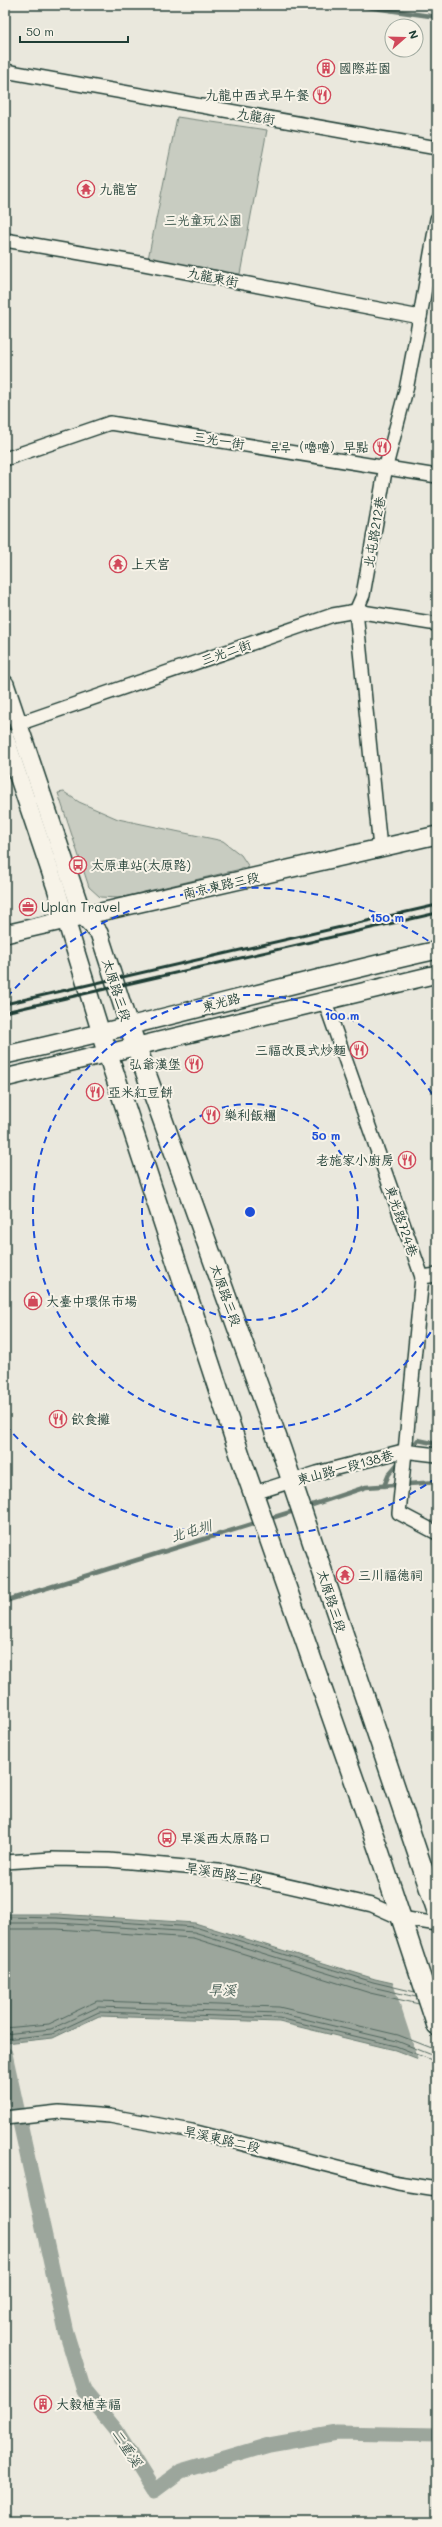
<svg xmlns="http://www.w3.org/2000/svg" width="442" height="2527" viewBox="0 0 442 2527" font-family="Mali,'LXGW WenKai TC','Poor Story',sans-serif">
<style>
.green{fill:#c8ccc1;stroke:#74847a}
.water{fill:#9ca69c;stroke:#6a7c72}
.pier{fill:#eae8dd}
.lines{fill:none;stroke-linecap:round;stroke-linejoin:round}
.shore{stroke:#51675e;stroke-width:1}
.stream{stroke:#6a7c72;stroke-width:4.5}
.canal{stroke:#9ca69c;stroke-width:15}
.minor-casing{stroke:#1f3d34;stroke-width:16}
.tertiary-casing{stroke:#1f3d34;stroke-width:20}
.secondary-casing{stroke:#1f3d34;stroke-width:22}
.minor{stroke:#f7f3e8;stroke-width:13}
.tertiary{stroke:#f7f3e8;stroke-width:17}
.secondary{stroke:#f7f3e8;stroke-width:19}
.rail{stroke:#1f3d34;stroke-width:3}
.ring{fill:none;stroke:#1d4ed8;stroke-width:2;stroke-dasharray:7 5}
.labels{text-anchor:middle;stroke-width:4;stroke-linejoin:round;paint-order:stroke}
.poi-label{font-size:13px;fill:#1f3d34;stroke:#f7f3e8;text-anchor:start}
.street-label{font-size:13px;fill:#1f3d34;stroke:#f7f3e8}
.park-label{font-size:13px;fill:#415a50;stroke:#f7f3e8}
.water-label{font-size:14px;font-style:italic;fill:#445c53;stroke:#f7f3e8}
.centre{fill:#1d4ed8;stroke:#f7f3e8;stroke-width:2}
.ring-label{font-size:12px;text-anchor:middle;font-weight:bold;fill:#1d4ed8;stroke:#f7f3e8;stroke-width:4;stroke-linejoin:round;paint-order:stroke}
</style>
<rect width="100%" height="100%" fill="#eae8dd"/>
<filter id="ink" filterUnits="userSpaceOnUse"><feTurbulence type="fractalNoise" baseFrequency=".025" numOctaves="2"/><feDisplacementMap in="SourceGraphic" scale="8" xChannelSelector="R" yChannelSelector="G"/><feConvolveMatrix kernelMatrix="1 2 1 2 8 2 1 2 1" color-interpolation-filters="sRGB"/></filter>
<g filter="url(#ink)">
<!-- green -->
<g class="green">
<polygon points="177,117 267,130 240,274 148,259"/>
<polygon points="64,792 79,802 118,819 223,841 241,855 249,867 119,898 100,897 89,887 58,793"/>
</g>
<!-- water -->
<polygon class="water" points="5,1914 57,1914 195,1923 375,1979 437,1993 437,2066 395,2050 279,2022 99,2016 53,2038 5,2043"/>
<!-- pier -->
<polygon class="pier" points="392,1980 437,1991 437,2068 419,2062"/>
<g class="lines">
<!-- shore -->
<g class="shore">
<polyline points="5,1917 57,1918 195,1927 373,1982 415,1992"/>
<polyline points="5,1923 57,1923 194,1932 372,1987 416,1997"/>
<polyline points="5,1929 57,1929 193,1938 370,1993 419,2004"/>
<polyline points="5,2028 49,2024 97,2001 279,2007 398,2035 437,2050"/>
<polyline points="5,2034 51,2029 98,2007 279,2013 397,2041 437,2057"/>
<polyline points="5,2039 52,2034 99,2012 279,2018 396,2046 437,2062"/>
</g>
<!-- stream -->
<g class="stream">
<polyline points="353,5 437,17"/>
<polyline points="410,1450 418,1440 437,1444"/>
<polyline points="384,1486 389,1474 401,1460"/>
<polyline points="306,1507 366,1487 437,1482"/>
<polyline points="268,1519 297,1510"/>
<polyline points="5,1601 259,1522"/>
</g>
<!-- canal -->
<polyline class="canal" points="5,2054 66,2332 84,2391 116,2430 154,2491 181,2471 269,2445 337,2433 437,2435"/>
<defs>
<g id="minor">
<polyline points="5,71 437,148"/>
<polyline points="5,240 139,263 420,317"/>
<polyline points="5,459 110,423 437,476"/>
<polyline points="18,724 333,615 356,611 437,624"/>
<polyline points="380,848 356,611 363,595 386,466 406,390 420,317 437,219"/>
<polyline points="324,999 422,1277 399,1513 437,1533"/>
<polyline points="422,1277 437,1275"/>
<polyline points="254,1493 317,1473 403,1451 437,1455"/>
<polyline points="5,1862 52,1859 109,1860 218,1870 372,1905 401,1918 437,1924"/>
<polyline points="5,2118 59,2112 110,2116 192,2131 398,2183 437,2189"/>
</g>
<g id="tertiary">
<polyline points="5,684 83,916 99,933 129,1026"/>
<polyline points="5,737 56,888 101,1033"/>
<polyline points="5,934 437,835"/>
<path d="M5,1055c145,-32 287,-72 432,-105"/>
<polyline points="5,1078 437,974"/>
</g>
<g id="secondary">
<polyline points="129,1026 281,1449 437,1911"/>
<polyline points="101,1033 242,1461 379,1851 437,2026"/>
</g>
</defs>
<!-- minor casing -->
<use href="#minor" class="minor-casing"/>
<!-- tertiary casing -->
<use href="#tertiary" class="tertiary-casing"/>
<!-- secondary casing -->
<use href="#secondary" class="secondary-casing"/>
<!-- minor -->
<use href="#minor" class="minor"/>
<!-- tertiary -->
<use href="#tertiary" class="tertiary"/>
<!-- secondary -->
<use href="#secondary" class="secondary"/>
<!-- rail -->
<g class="rail">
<polyline points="5,1004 437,905"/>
<polyline points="5,1012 437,913"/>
</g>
</g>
</g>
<!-- distance rings -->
<g class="ring">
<circle cx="250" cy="1212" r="108"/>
<path d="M437 1322A217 217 0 1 1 437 1102"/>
<path d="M436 1478A325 325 0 0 1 7 1427M7 997A325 325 0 0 1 436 946"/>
</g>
<!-- icons -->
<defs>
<symbol id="building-ring" viewBox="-11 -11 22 22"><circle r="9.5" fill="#f7f3e8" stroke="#d1495b" stroke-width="1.5"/><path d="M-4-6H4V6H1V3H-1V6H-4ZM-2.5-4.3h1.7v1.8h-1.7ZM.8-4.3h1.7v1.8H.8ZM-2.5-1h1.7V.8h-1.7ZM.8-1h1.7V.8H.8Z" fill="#d1495b"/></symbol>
<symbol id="restaurant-ring" viewBox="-11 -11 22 22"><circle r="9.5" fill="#f7f3e8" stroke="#d1495b" stroke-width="1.5"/><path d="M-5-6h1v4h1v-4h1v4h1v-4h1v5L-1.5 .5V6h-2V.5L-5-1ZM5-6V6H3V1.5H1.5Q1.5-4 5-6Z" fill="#d1495b"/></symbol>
<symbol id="temple-ring" viewBox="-11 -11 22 22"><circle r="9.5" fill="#f7f3e8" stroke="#d1495b" stroke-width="1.5"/><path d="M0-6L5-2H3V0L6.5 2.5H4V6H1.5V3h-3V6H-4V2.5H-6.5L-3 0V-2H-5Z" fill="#d1495b"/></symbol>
<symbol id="bus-ring" viewBox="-11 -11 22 22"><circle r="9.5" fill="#f7f3e8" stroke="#d1495b" stroke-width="1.5"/><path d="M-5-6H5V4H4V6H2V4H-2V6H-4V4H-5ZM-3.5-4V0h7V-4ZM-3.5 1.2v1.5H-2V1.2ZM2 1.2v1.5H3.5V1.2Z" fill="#d1495b"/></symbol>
<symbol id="office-ring" viewBox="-11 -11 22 22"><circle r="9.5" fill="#f7f3e8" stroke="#d1495b" stroke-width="1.5"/><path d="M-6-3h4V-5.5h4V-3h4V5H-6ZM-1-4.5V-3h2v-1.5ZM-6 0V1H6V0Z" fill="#d1495b"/></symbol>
<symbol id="shop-ring" viewBox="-11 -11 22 22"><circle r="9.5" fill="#f7f3e8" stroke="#d1495b" stroke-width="1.5"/><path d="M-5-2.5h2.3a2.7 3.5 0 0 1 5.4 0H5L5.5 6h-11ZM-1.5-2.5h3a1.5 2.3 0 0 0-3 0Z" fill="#d1495b"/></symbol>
</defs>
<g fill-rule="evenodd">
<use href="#building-ring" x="316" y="58" width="20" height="20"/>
<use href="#restaurant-ring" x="312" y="85" width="20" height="20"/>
<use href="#temple-ring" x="76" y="179" width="20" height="20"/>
<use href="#restaurant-ring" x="372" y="437" width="20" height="20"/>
<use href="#temple-ring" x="108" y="554" width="20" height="20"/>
<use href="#bus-ring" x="68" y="855" width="20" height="20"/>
<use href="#office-ring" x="18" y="897" width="20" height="20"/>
<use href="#restaurant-ring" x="349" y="1040" width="20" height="20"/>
<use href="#restaurant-ring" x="184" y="1054" width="20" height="20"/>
<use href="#restaurant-ring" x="85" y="1082" width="20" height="20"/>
<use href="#restaurant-ring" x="201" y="1105" width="20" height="20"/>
<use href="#restaurant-ring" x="397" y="1150" width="20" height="20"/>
<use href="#shop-ring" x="23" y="1291" width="20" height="20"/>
<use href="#restaurant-ring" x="48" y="1409" width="20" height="20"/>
<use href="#temple-ring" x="335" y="1565" width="20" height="20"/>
<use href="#bus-ring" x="157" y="1828" width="20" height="20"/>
<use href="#building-ring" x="33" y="2394" width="20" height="20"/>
</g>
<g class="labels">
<!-- poi labels -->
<g class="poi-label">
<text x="339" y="73">國際莊園</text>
<text x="309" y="100" text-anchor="end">九龍中西式早午餐</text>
<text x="99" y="194">九龍宮</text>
<text x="369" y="452" text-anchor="end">루루（嚕嚕）早點</text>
<text x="131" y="569">上天宮</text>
<text x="91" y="870">太原車站(太原路)</text>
<text x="41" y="912">Uplan Travel</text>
<text x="346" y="1055" text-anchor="end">三福改良式炒麵</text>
<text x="181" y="1069" text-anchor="end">弘爺漢堡</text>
<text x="108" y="1097">亞米紅豆餅</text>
<text x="224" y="1120">樂利飯糰</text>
<text x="394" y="1165" text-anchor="end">老施家小廚房</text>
<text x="46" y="1306">大臺中環保市場</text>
<text x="71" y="1424">飲食攤</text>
<text x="358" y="1580">三川福德祠</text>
<text x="180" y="1843">旱溪西太原路口</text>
<text x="56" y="2409">大毅植幸福</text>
</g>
<!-- street labels -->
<g class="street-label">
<text transform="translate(256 116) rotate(10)" y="5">九龍街</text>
<text transform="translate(213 277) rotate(11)" y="5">九龍東街</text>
<text transform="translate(219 440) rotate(9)" y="5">三光一街</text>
<text transform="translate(374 532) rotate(-80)" y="5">北屯路212巷</text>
<text transform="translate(226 652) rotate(-19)" y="5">三光二街</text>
<text transform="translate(221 885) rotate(-13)" y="5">南京東路三段</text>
<text transform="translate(117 990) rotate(72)" y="5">太原路三段</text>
<text transform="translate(221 1002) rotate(-15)" y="5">東光路</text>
<text transform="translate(402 1221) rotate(71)" y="5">東光路724巷</text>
<text transform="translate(226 1295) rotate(70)" y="5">太原路三段</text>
<text transform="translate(345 1467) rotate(-15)" y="5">東山路一段138巷</text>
<text transform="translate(332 1601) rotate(72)" y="5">太原路三段</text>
<text transform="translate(224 1873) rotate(9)" y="5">旱溪西路二段</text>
<text transform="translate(222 2139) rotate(13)" y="5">旱溪東路二段</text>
</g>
<!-- park labels -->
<g class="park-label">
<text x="203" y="225">三光童玩公園</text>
</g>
<!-- water labels -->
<g class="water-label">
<text transform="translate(191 1531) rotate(-17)" y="5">北屯圳</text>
<text transform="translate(222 1990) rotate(1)" y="5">旱溪</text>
<text transform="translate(127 2448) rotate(57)" y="5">二重溪</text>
</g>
</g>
<circle cx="250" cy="1212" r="6" class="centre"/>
<g class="ring-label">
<text x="387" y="922">150 m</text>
<text x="342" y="1020">100 m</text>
<text x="326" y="1140">50 m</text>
</g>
<!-- margin -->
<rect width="442" height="2527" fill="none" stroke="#f7f3e8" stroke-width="20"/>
<rect x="10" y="10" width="422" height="2507" fill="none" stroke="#1f3d34" stroke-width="1.5" filter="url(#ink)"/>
<!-- north arrow -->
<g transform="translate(404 38) rotate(70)"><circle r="19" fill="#f7f3e8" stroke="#a1aaa0"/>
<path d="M0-3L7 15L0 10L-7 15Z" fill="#d1495b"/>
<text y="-6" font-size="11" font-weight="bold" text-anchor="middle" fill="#1f3d34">N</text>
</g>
<!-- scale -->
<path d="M20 36v6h108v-6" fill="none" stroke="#1f3d34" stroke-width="2"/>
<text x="26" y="36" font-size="12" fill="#1f3d34" stroke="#f7f3e8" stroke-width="3" paint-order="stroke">50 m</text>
</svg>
